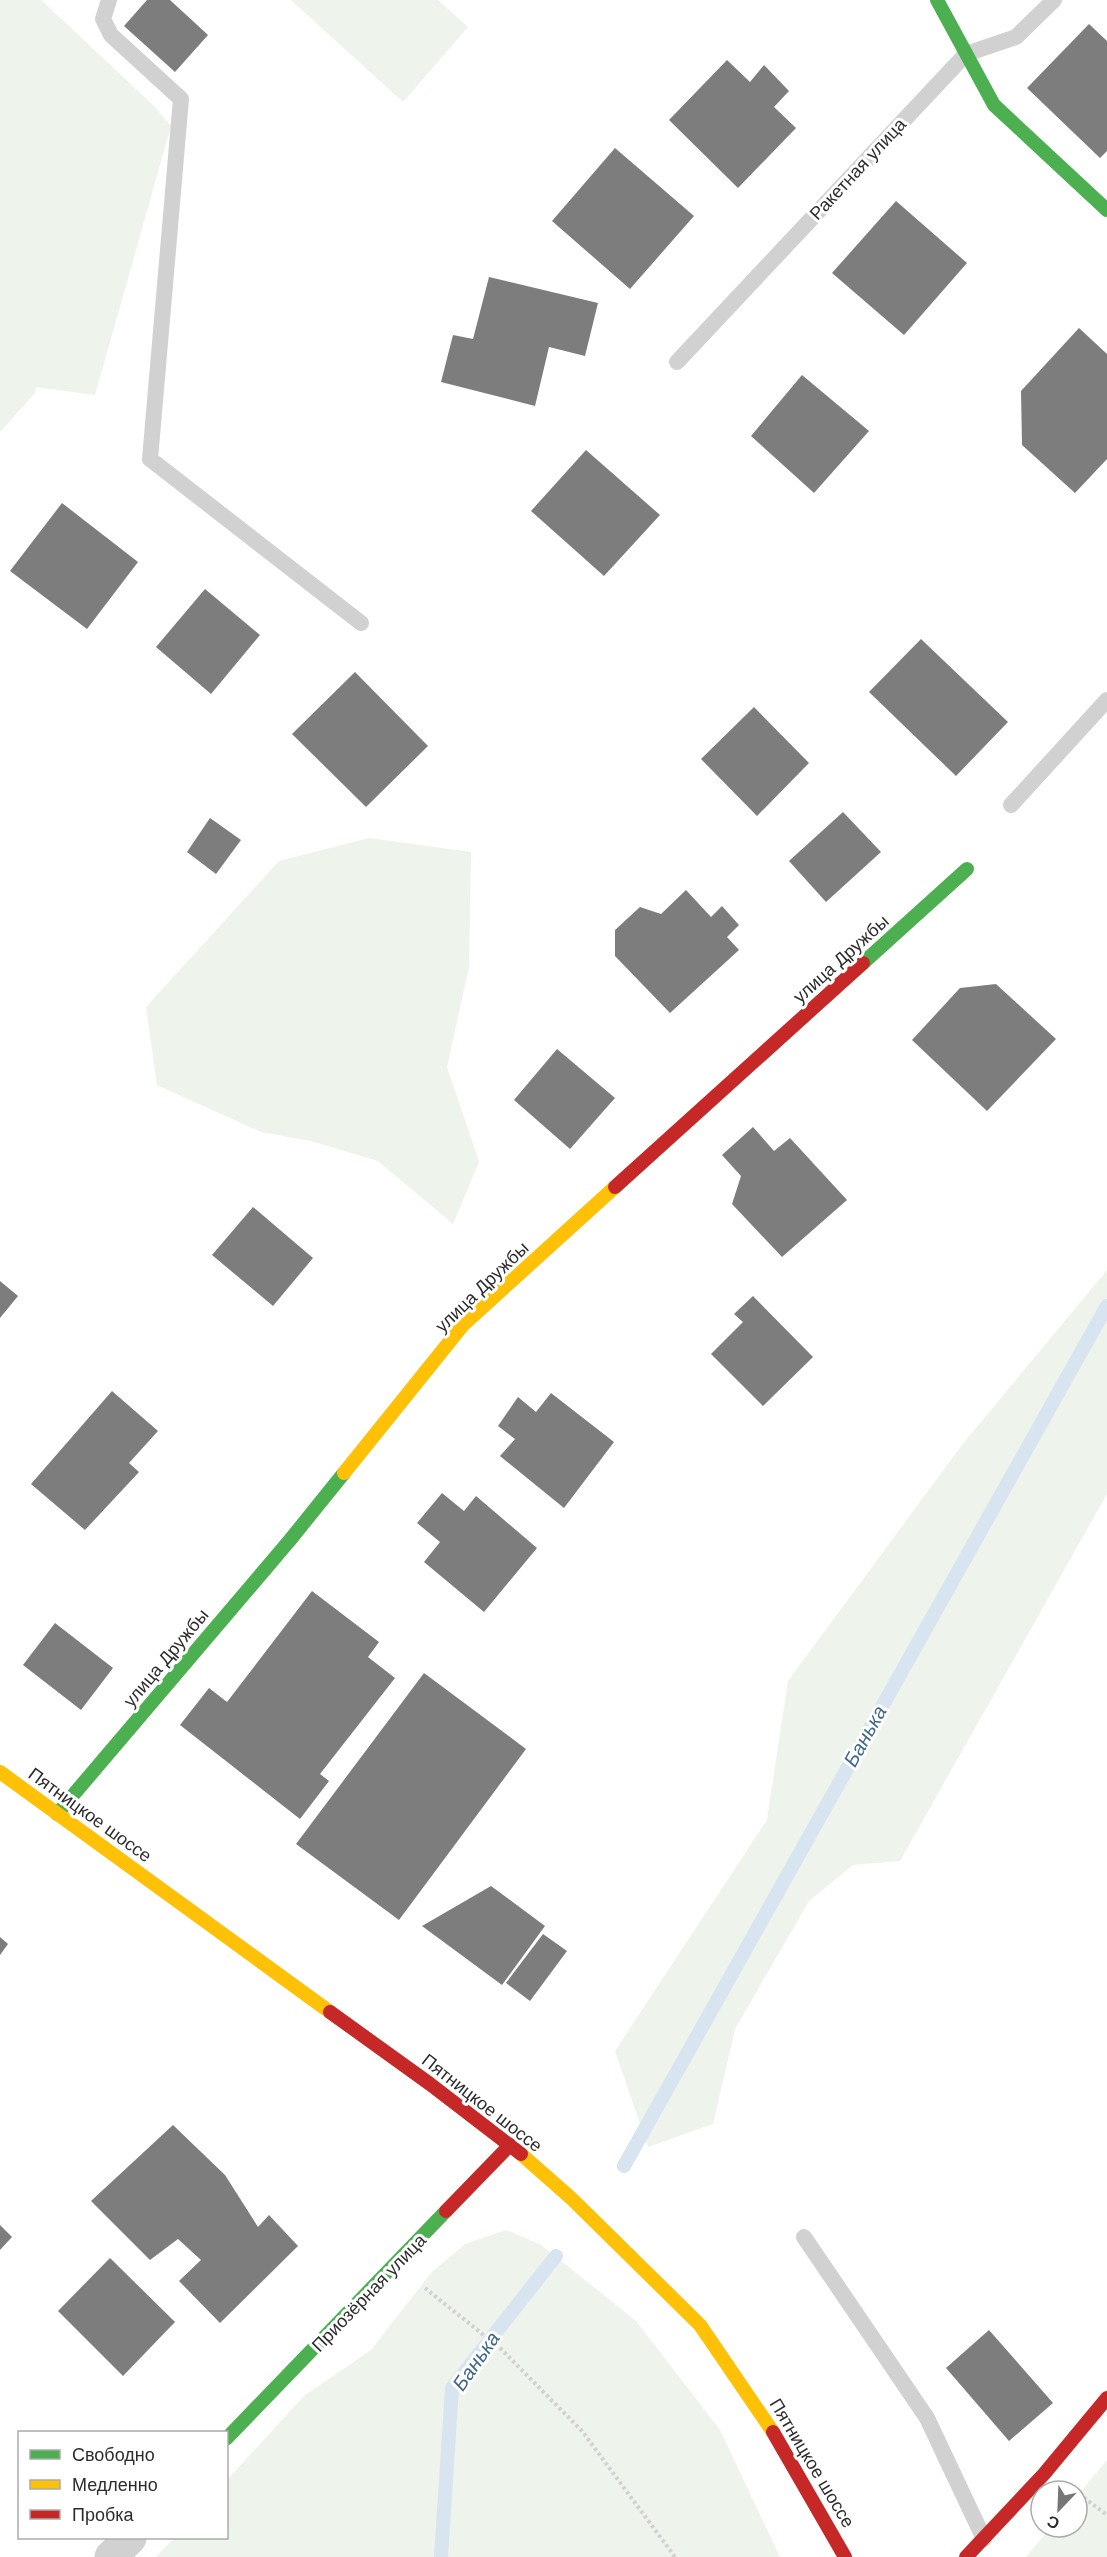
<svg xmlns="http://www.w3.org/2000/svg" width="1107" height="2557" viewBox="0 0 1107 2557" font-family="Helvetica,sans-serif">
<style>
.green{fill:#eef3eb}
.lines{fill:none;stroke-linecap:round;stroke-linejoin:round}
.stream{stroke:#d8e4f0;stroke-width:14}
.building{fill:#7d7d7d}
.path{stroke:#d1d1d1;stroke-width:4;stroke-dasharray:3 3;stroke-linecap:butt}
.lane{stroke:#d1d1d1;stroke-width:16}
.street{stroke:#d1d1d1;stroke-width:33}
.fast{stroke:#4caf50;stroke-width:14}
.slow{stroke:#ffc107;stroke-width:14}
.jam{stroke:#c62828;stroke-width:14}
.labels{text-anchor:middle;stroke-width:6;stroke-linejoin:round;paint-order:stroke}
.street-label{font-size:18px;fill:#2c2c2c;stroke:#fff}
.water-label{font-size:20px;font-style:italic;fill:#3e678a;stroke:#fff}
</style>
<rect width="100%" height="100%" fill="#fff"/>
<!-- green -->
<g class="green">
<polygon points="0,0 41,0 154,106 171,126 95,395 36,387 35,393 0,432"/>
<polygon points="291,0 438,0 468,27 403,102"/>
<polygon points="369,838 471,852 469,967 447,1067 479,1162 453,1224 378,1161 311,1141 261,1132 157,1085 146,1007 279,861"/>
<polygon points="1107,1270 1107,1494 900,1861 853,1865 809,1901 735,2029 713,2124 648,2147 615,2051 767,1820 788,1681 962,1445"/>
<polygon points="506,2230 540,2244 636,2321 720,2430 780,2557 156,2557 174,2538 226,2538 227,2480 304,2396 371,2350 431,2273 465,2244"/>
<polygon points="1107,2460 1107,2557 1026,2557 1051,2527 1077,2527 1077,2496"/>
</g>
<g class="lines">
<!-- stream -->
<g class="stream">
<polyline points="624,2166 1107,1306"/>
<polyline points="441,2557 452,2388 556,2256"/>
</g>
</g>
<!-- building -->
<g class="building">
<polygon points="147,0 170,0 208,35 175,72 124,26"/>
<polygon points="1089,24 1107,41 1107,151 1100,158 1027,88"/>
<polygon points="727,60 750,82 764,65 789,91 774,107 796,128 738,188 669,120"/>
<polygon points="615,148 694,216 630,289 552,221"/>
<polygon points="896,201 967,263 904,335 832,273"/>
<polygon points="489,277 598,303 585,356 549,347 535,406 441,382 453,335 473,339"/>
<polygon points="1079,328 1107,354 1107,459 1075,493 1022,445 1021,391"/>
<polygon points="802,375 869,431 814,493 751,436"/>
<polygon points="586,450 660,515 604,576 531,511"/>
<polygon points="62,503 138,562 87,629 10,571"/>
<polygon points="205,589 260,635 211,694 156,647"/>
<polygon points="921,639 1008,722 956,776 869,692"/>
<polygon points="355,672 428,746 366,807 292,734"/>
<polygon points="754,707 809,763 757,816 701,759"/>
<polygon points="843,812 881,852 826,902 789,861"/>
<polygon points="210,818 241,840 216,874 187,852"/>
<polygon points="686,890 711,917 722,906 739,925 727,937 739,950 670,1013 615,956 615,930 640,907 661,914"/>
<polygon points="996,984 1056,1039 987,1111 912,1040 960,988"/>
<polygon points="557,1049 615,1098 570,1149 514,1100"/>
<polygon points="753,1127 774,1151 790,1138 847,1200 782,1257 732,1204 741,1176 722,1155"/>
<polygon points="253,1207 313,1258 273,1306 212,1255"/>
<polygon points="0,1281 18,1296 0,1318"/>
<polygon points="753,1296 813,1357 763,1406 711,1354 743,1322 734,1314"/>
<polygon points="112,1391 158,1431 129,1463 139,1472 85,1530 31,1484"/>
<polygon points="551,1393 614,1442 564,1508 500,1456 515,1439 498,1426 518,1397 536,1412"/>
<polygon points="442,1493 464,1511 476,1496 537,1548 484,1612 424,1562 440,1542 417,1523"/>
<polygon points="312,1591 379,1642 368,1657 395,1678 320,1774 329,1781 300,1819 180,1725 209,1688 227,1702"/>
<polygon points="55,1623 113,1668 81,1710 23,1665"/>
<polygon points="424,1673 526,1749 399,1920 296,1844"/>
<polygon points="491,1886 545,1926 502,1985 422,1926"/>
<polygon points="543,1934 567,1951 530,2001 506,1983"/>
<polygon points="0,1937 8,1944 0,1955"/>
<polygon points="173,2125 225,2175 258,2227 269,2215 298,2246 220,2323 179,2281 201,2260 178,2239 150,2260 91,2201"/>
<polygon points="0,2225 12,2237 0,2250"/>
<polygon points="110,2258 175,2322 123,2376 58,2311"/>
<polygon points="989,2330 1053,2403 1009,2441 946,2368"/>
</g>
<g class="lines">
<!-- path -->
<g class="path">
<polyline points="425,2288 501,2349 582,2431 675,2557"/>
<polyline points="1079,2494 1107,2515"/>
</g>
<!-- lane -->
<g class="lane">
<polyline points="109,0 103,19 111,35 181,99 150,459 361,623"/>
<polyline points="677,362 966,54 1016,37 1054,0"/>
<polyline points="1011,805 1107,700"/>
<polyline points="804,2237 927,2418 984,2539"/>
</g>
<!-- street -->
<polyline class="street" points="111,2557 130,2538"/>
<!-- fast -->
<g class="fast">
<polyline points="937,0 994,105 1107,210"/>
<polyline points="863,963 967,869"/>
<polyline points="57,1814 290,1540 344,1473"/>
<polyline points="226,2439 446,2211"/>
</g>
<!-- slow -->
<g class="slow">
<polyline points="344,1473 463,1325 615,1187"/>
<polyline points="0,1772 330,2012"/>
<polyline points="521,2154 572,2199 700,2325 773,2432"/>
</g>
<!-- jam -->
<g class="jam">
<polyline points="615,1187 863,963"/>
<polyline points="330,2012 430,2084 521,2154"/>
<polyline points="446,2211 510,2145"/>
<polyline points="773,2432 845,2557"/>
<polyline points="966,2557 1044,2474 1107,2398"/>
</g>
</g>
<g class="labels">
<!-- street labels -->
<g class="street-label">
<text transform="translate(858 169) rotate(-47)" y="6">Ракетная улица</text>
<text transform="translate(841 959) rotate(-42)" y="6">улица Дружбы</text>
<text transform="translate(482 1287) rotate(-44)" y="6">улица Дружбы</text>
<text transform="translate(166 1658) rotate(-50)" y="6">улица Дружбы</text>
<text transform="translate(90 1815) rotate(36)" y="6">Пятницкое шоссе</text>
<text transform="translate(482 2103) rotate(38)" y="6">Пятницкое шоссе</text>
<text transform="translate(369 2293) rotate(-46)" y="6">Приозёрная улица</text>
<text transform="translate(812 2463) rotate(59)" y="6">Пятницкое шоссе</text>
</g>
<!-- water labels -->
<g class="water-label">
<text transform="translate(865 1736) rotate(-61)" y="7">Банька</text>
<text transform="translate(476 2361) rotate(-55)" y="7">Банька</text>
</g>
</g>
<!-- legend -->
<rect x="18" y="2431" width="210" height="108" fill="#ffffff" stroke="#ababab" stroke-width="1.5"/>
<rect x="30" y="2450" width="30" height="9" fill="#4caf50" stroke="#ababab" stroke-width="1.5"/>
<text x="72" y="2461" font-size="18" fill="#2c2c2c">Свободно</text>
<rect x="30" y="2480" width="30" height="9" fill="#ffc107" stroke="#ababab" stroke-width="1.5"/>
<text x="72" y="2491" font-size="18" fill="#2c2c2c">Медленно</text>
<rect x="30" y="2510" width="30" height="9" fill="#c62828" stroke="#ababab" stroke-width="1.5"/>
<text x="72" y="2521" font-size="18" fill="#2c2c2c">Пробка</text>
<!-- north arrow -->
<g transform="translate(1059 2509) rotate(203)"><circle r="28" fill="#ffffff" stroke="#ababab" stroke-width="1.5"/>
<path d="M0-4.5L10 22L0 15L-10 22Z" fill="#767676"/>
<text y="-9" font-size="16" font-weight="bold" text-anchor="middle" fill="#2c2c2c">С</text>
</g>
</svg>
